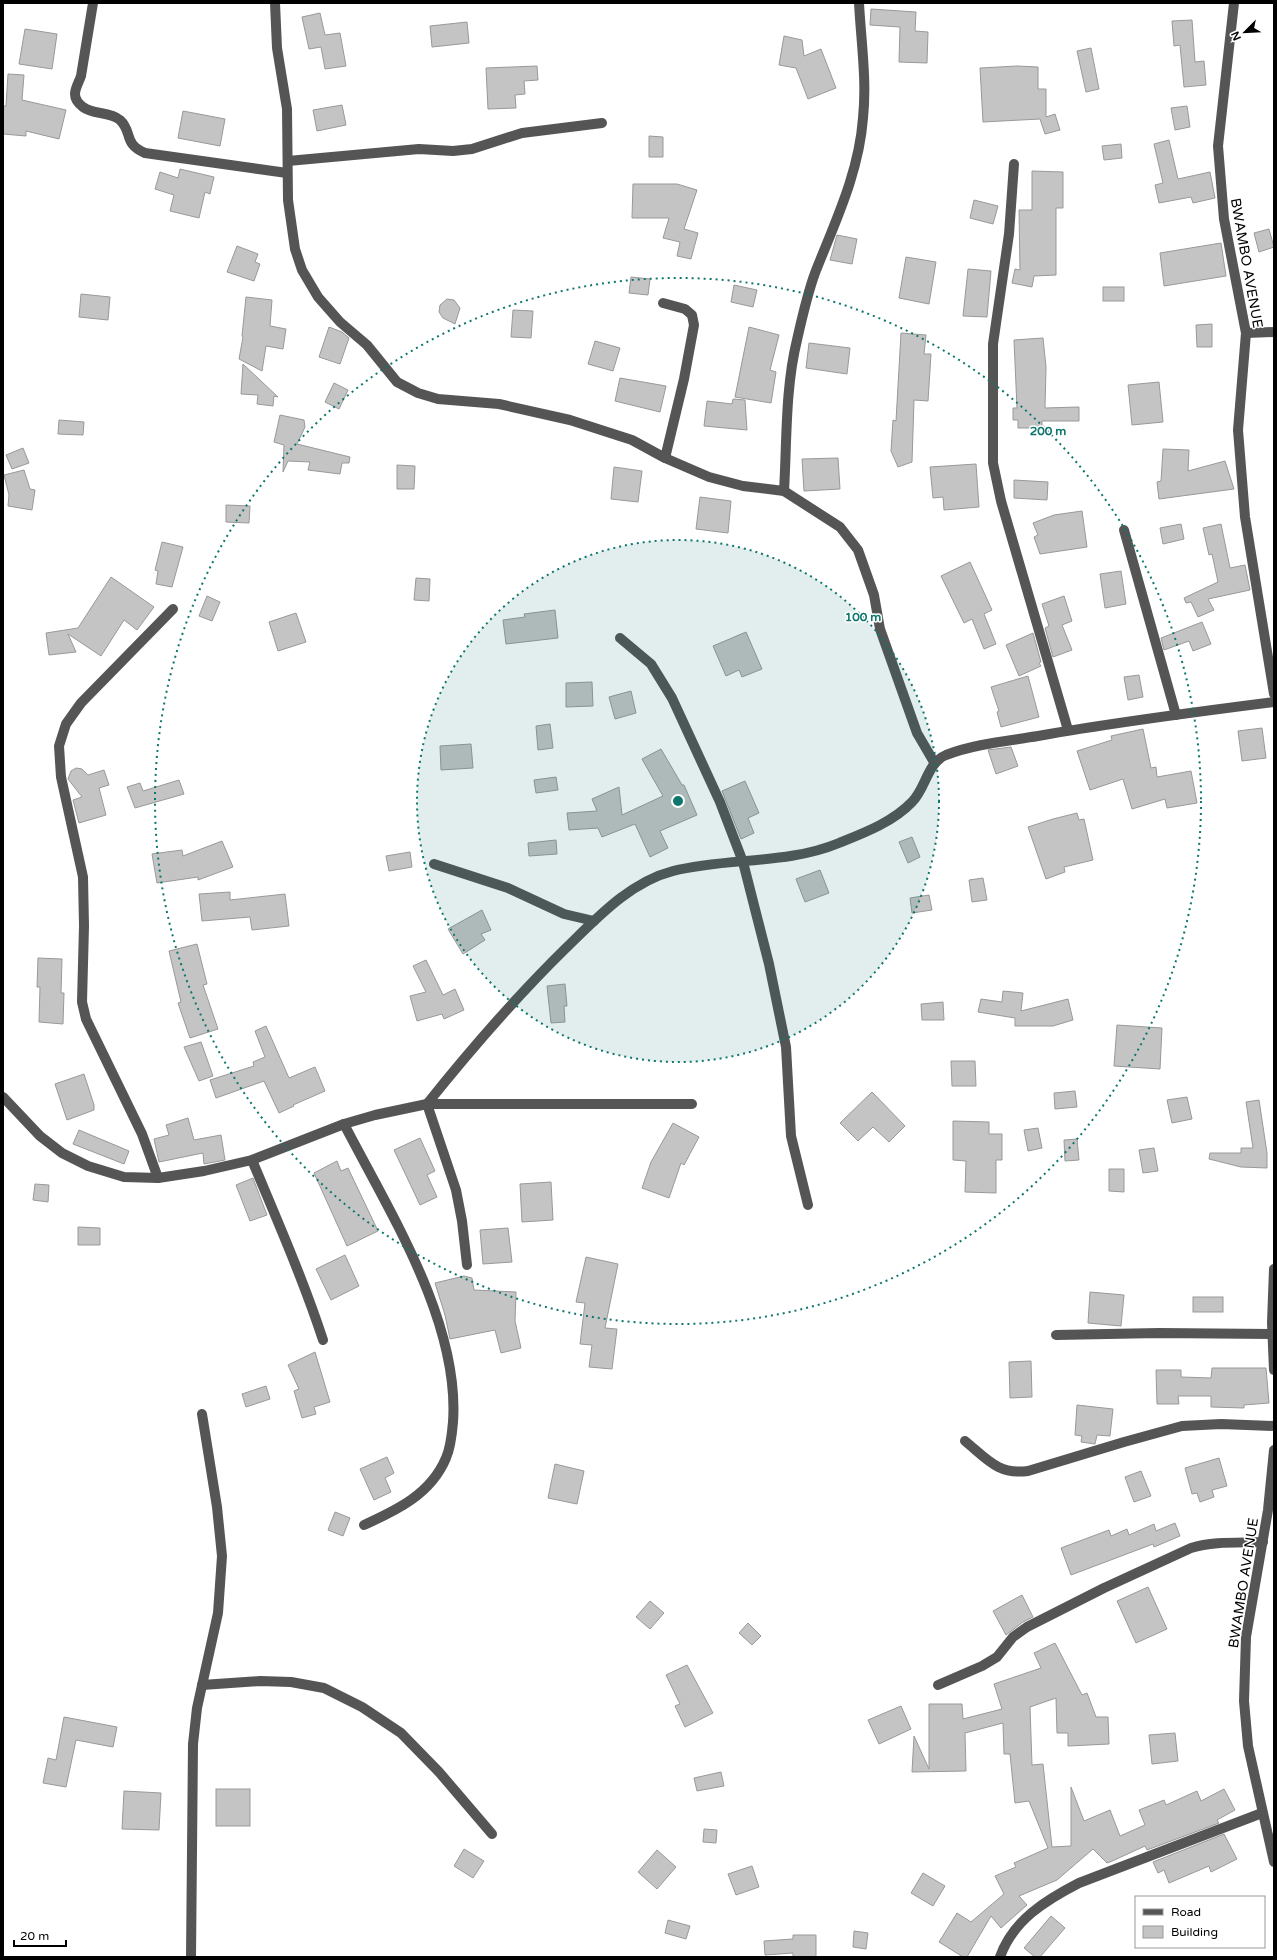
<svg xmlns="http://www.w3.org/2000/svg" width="1277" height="1960" viewBox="0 0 1277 1960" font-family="'Varela Round',sans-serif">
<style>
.building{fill:#c4c4c4;stroke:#999}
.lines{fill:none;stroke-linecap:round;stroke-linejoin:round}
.minor{stroke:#555;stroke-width:10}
.ring{fill:none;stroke:#0f766e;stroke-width:2;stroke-dasharray:2 4}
.labels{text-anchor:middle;stroke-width:3;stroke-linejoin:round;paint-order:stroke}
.street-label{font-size:14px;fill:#000;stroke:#fff}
.centre{fill:#0f766e;stroke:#fff;stroke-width:2}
.ring-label{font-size:12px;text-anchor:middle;font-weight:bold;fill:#0f766e;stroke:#fff;stroke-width:3;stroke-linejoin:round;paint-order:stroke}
</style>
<rect width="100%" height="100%" fill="#fff"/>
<!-- building -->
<g class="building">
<polygon points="871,9 916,12 915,31 928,32 927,63 899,62 900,27 870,25"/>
<polygon points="320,13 325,35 340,33 346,66 325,69 321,47 309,49 302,17"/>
<polygon points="1192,20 1195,62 1204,61 1206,85 1184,87 1180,45 1174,46 1172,21"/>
<polygon points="467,22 469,43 432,47 430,26"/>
<polygon points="25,29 57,34 52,69 19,64"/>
<polygon points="784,36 802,40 804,56 821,49 836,88 808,99 796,68 779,65"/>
<polygon points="1091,48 1099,89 1086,92 1077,51"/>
<polygon points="537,66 538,80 524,81 525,94 515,95 516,108 488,109 486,68"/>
<polygon points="1017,66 1038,67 1038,89 1046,89 1046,117 1055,114 1060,130 1045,134 1040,119 983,122 980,68"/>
<polygon points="8,74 24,75 22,100 66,110 59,139 26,131 26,136 3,134 3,106 6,106"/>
<polygon points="342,105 346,125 317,131 313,110"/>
<polygon points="1187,106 1190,127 1175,130 1171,108"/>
<polygon points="183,111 225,119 220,146 178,138"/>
<polygon points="649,136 663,137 663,157 649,157"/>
<polygon points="1169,140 1178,179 1210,172 1215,198 1193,203 1191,197 1159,203 1155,185 1163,183 1154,144"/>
<polygon points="1121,144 1122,158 1104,160 1102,146"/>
<polygon points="180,169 214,177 210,194 205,192 199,218 170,211 174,195 155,189 160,172 178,178"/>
<polygon points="1032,171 1063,172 1063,208 1056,208 1056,275 1034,276 1032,287 1012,283 1015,269 1020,270 1019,210 1032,210"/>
<polygon points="633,184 677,184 697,190 684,229 698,233 691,259 677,256 680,242 663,238 669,218 632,218"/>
<polygon points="974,200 998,206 993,224 970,218"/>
<polygon points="1269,229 1274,247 1259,252 1254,233"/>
<polygon points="837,235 857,239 852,264 830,260"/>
<polygon points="1221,243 1226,276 1164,286 1160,253"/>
<polygon points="237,246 258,254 255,262 260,264 254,281 227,272"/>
<polygon points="906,257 936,262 929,304 899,298"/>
<polygon points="968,269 991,271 987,317 963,316"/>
<polygon points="631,277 650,279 648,295 629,293"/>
<polygon points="734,285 757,290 753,307 731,302"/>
<rect x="1103" y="287" width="21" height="14"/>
<polygon points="81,294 110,297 108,320 79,317"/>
<polygon points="246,297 272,300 270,326 286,329 283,349 266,346 262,371 239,359 243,337 242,336"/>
<polygon points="447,299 454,300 460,308 455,324 443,318 439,312 440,305"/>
<polygon points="513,310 533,311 531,338 511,337"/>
<polygon points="1212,324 1212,347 1197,347 1196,325"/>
<polygon points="329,327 342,332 349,338 340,364 319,357"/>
<polygon points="749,327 779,335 770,370 776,372 771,403 735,397"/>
<polygon points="901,333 926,335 924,354 931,354 928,401 914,400 912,462 898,467 891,451 893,420 896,421"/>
<polygon points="1043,338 1046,367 1045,408 1079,407 1079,421 1042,421 1042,428 1018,428 1018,420 1013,420 1013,408 1017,408 1014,340"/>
<polygon points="595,341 620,348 613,371 588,364"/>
<polygon points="809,343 850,348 847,374 806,368"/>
<polygon points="243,364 278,397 274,396 273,406 257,404 258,395 241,394"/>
<polygon points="620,378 666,386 660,412 615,401"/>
<polygon points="1159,382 1163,422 1132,425 1128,385"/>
<polygon points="334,383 348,390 339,409 325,402"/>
<polygon points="733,399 745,400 747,430 704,426 707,401 732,404"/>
<polygon points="280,415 304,420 305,427 297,444 350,457 349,463 342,463 340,474 308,470 310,462 288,461 283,472 284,445 274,442"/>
<polygon points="59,420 84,422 83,435 58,434"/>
<polygon points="23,448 29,463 12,469 6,455"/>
<polygon points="1163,449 1189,450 1188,471 1225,461 1234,489 1159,499 1157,482 1161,481"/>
<polygon points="838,458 840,489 804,491 802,459"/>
<polygon points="976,464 979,507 944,510 943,497 933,498 930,467"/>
<polygon points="397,465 415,466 414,489 397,489"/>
<polygon points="614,467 642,471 638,502 611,499"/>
<polygon points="24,470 30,489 35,490 32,510 8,506 9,495 4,475"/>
<polygon points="1014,480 1048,482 1047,500 1014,498"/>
<polygon points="700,497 731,501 728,533 696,529"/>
<polygon points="226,505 250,506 249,523 226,522"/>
<polygon points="1082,511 1087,547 1040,554 1034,537 1038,535 1033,523 1054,515"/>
<polygon points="1181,524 1184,539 1163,544 1160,528"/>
<polygon points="1221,524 1230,568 1245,565 1250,590 1208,599 1214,610 1198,617 1191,602 1186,603 1184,598 1218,582 1212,554 1209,555 1203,528"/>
<polygon points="162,542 183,547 172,587 156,584 158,571 155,570"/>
<polygon points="970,562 992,610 984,614 996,644 984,649 972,619 964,623 941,576"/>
<polygon points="1121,571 1126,604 1105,608 1100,574"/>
<polygon points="111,577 154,607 137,630 124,620 101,656 68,634 76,652 49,655 46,633 78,628"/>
<polygon points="416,578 430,579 429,601 414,600"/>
<polygon points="207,596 220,602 212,621 199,616"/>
<polygon points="1064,596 1072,621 1062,625 1072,650 1053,657 1045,628 1049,626 1042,604"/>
<polygon points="555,610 558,638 506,644 503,620 525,617 524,614"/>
<polygon points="296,613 306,642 278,651 269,622"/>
<polygon points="1202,622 1211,644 1193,651 1189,641 1164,650 1161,638"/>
<polygon points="746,632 762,669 742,677 739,670 726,676 713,646"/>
<polygon points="1033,633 1041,662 1039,663 1041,666 1019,676 1006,645"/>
<polygon points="1139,675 1143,697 1128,700 1124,677"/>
<polygon points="1028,676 1039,717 1001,727 997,712 999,711 991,687"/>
<polygon points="592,682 593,706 566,707 566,683"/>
<polygon points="631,691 636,713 615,719 609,697"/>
<polygon points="550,724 553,748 538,750 536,726"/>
<polygon points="1262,728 1266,758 1242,761 1238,731"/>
<polygon points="1143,729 1151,768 1156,767 1157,777 1191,771 1197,803 1167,808 1165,799 1132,809 1123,779 1090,790 1077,751 1112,740 1111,736"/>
<polygon points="471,744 473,768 441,770 440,746"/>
<polygon points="1011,747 1018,766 996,774 988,750"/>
<polygon points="661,749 682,785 684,785 697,815 660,831 668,848 650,857 635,824 602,837 598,828 569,830 567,813 597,811 592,799 619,787 622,815 663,796 642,759"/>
<polygon points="76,768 82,769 88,775 104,770 109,785 99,788 106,815 79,823 73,800 82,797 68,779 71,771"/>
<polygon points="556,777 558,790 536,793 534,780"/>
<polygon points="179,780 184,794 135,808 127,787 140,783 143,791"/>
<polygon points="745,781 759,813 748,818 754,833 741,839 722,791"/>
<polygon points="1077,813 1079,820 1084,819 1093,860 1064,867 1065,872 1046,879 1028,827 1053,819"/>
<polygon points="912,837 920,857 908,863 899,842"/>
<polygon points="556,840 557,854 529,856 528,843"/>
<polygon points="222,841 233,867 198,880 198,877 157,883 152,854 182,850 183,856"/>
<polygon points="410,852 412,867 389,871 386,856"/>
<polygon points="820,870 829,893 805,902 796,879"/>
<polygon points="983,878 987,900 972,902 969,880"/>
<polygon points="230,892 230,900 285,894 289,926 252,930 250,917 202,921 199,894"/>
<polygon points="929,895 932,910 912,913 910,898"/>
<polygon points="482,910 491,930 481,934 485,940 463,954 448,929"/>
<polygon points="197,944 207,984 203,985 218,1029 190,1038 178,1003 181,1002 169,951"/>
<polygon points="38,958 62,959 61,993 64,993 63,1024 39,1022 40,987 37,987"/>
<polygon points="426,960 443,995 455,989 464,1010 444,1019 442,1014 417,1021 410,996 426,992 413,966"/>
<polygon points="565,984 567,1006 564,1006 565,1022 551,1023 547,986"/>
<polygon points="1003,991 1023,993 1021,1011 1068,999 1073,1020 1053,1026 1015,1026 1015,1018 978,1012 981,999 1002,1002"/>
<polygon points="943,1002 944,1020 922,1020 921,1004"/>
<polygon points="1117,1025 1162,1028 1160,1069 1114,1066"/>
<polygon points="266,1026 289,1078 315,1067 325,1091 293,1105 294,1106 279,1113 264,1081 216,1098 210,1080 254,1066 253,1062 265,1057 255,1031"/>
<polygon points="201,1042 213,1076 199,1081 184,1047"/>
<polygon points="951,1061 975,1061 976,1086 952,1086"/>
<polygon points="84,1074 94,1105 94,1110 67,1120 55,1084"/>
<polygon points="1075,1091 1077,1107 1055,1109 1054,1093"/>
<polygon points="872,1092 905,1126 889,1142 873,1127 858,1141 840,1123"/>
<polygon points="1187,1097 1192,1119 1172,1123 1167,1100"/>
<polygon points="1259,1100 1267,1153 1267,1168 1241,1167 1209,1159 1210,1153 1241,1153 1241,1148 1253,1148 1246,1102"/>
<polygon points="188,1118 194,1140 221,1135 225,1160 204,1164 203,1153 159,1162 154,1139 169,1135 166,1125"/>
<polygon points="953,1121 989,1122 989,1134 1002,1134 1002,1160 996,1160 996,1193 965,1192 966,1161 953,1160"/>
<polygon points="673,1123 699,1137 684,1165 681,1163 669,1198 642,1188 651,1162"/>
<polygon points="1038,1128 1042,1148 1028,1151 1024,1130"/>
<polygon points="79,1130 129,1151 124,1164 73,1144"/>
<polygon points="420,1138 435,1171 427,1175 437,1197 420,1205 394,1150"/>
<polygon points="1077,1139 1079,1160 1065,1161 1064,1140"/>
<polygon points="1154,1148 1158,1171 1143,1173 1139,1150"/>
<polygon points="337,1161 341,1171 348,1168 378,1231 347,1246 314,1173"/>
<polygon points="1109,1169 1124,1169 1124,1192 1109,1191"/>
<polygon points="253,1178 267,1215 250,1221 236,1185"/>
<polygon points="551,1182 553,1220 522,1222 520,1184"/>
<polygon points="35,1184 49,1185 48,1202 33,1200"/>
<polygon points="78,1227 100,1228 100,1245 78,1245"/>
<polygon points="508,1228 512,1262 483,1264 480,1230"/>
<polygon points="345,1255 359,1286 331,1300 316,1269"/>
<polygon points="586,1257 618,1264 605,1328 617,1329 612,1369 589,1367 592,1345 580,1344 585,1303 576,1302"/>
<polygon points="464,1276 472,1278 474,1290 516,1292 515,1321 521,1348 501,1353 495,1330 450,1339 445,1315 435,1283"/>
<polygon points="1090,1292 1124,1295 1121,1326 1088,1323"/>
<rect x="1193" y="1297" width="30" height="15"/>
<polygon points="315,1352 330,1402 314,1407 316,1414 302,1418 294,1391 299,1389 288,1365"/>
<polygon points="1031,1361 1032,1397 1010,1398 1009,1362"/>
<polygon points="1212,1368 1266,1368 1269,1403 1244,1405 1244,1408 1211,1407 1211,1396 1178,1396 1179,1404 1157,1404 1156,1370 1181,1370 1181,1377 1211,1378"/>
<polygon points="266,1386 270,1399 246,1407 242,1394"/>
<polygon points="1077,1405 1113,1409 1110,1436 1097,1435 1095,1444 1081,1442 1082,1436 1075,1435"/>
<polygon points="387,1457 394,1473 385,1478 391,1492 374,1500 360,1469"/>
<polygon points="1219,1458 1227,1486 1212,1490 1214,1497 1200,1502 1197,1493 1192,1494 1185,1468"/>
<polygon points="555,1464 584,1471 577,1504 548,1498"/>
<polygon points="1141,1471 1151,1496 1134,1502 1125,1477"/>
<polygon points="335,1512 350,1518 343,1536 328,1530"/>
<polygon points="1175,1523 1180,1536 1154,1547 1153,1544 1071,1575 1061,1548 1109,1530 1111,1536 1127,1529 1129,1535 1154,1524 1156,1531"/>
<polygon points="1148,1587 1167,1629 1136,1643 1117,1601"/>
<polygon points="1022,1595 1033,1617 1023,1622 1006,1635 993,1611"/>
<polygon points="650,1601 664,1613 650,1629 636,1617"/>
<polygon points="748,1623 761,1636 752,1645 739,1633"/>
<polygon points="1055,1643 1082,1695 1087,1693 1096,1717 1108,1717 1109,1744 1068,1746 1068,1733 1057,1733 1056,1698 1030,1707 1032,1765 1043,1764 1052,1847 1071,1846 1071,1787 1084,1821 1110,1810 1120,1836 1145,1825 1139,1810 1164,1800 1166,1805 1197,1791 1201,1801 1224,1789 1235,1810 1217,1820 1219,1823 1147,1850 1145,1846 1110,1862 1107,1863 1093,1849 1057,1880 1019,1896 1027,1905 1001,1928 991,1916 967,1957 963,1957 939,1942 957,1913 971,1922 1004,1894 995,1876 1016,1867 1014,1863 1048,1848 1029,1801 1015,1803 1010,1754 1004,1754 1003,1723 965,1733 966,1771 912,1772 914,1736 929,1769 929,1704 962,1704 963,1719 1002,1709 994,1684 1041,1668 1034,1653"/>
<polygon points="687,1665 713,1713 685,1727 675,1706 680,1704 666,1675"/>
<polygon points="901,1706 911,1729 879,1744 868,1720"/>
<polygon points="64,1717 117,1727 113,1747 76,1740 66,1787 43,1783 48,1758 56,1760"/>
<polygon points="1175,1733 1178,1761 1152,1764 1149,1735"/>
<polygon points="721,1772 724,1786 697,1791 694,1778"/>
<rect x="216" y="1789" width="34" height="37"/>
<polygon points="124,1791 161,1793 159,1830 122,1829"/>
<polygon points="704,1829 717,1830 716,1843 703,1842"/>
<polygon points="1224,1834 1237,1859 1211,1872 1209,1866 1169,1883 1164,1870 1158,1873 1153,1862"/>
<polygon points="464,1849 484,1861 473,1878 454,1866"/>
<polygon points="657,1850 676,1867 657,1889 638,1872"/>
<polygon points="752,1866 759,1887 736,1895 728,1874"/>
<polygon points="923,1873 945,1886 933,1906 911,1893"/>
<polygon points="1051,1916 1065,1928 1040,1957 1035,1957 1024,1948"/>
<polygon points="668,1920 690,1926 686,1939 665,1933"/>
<polygon points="854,1931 868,1933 866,1949 853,1947"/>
<polygon points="793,1935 816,1935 816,1957 793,1957 793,1953 765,1955 764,1941 793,1939"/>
</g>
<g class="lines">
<!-- minor -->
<g class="minor">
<path d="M93,3c-4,24 -8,49 -12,73 -2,6 -6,12 -6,18 0,5 4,10 8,13 10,8 26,4 37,13 13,12 3,24 25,33l142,20"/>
<polyline points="275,3 277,48 287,109 288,200 295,249 302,270 318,297 340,322 367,345 397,382 418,393 438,399 499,404 570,420 632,440 665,458 709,477 743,486 784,491 840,527 858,550 874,595 880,629 917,733 934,762"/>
<polyline points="1234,3 1218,146 1224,219 1246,333 1238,430 1245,517 1274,694"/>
<polyline points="288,161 419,149 453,151 472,149 522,133 602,123"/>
<polyline points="1014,164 1009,234 993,344 993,463 1001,501 1068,730"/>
<polyline points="663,303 685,309 692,315 694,325 684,379 665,458"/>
<polyline points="1246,333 1274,332"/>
<path d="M784,491c3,-49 1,-102 13,-151 5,-22 10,-45 18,-67 20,-51 44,-100 48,-155 4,-38 -2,-77 -4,-115"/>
<polyline points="1124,530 1176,715"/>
<polyline points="620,638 651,664 672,698 720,802 743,862 769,964 786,1047 791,1136 808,1205"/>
<polyline points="434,864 508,888 564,914 594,921"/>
<polyline points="3,1097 40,1136 62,1153 88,1166 124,1177 158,1178 204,1171 252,1160 344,1124 375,1115 427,1104 692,1104"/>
<path d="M344,1124c45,87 116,198 109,298 -1,12 -2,25 -7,36 -15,36 -49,52 -82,67"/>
<path d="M252,1160c25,60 51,119 71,180"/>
<polyline points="158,1178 142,1134 86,1019 82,1002 84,926 83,877 61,777 59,746 66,724 81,703 173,609"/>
<path d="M467,1265l-5,-44 -6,-31 -29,-86c44,-55 89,-107 139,-156 31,-30 64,-66 107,-77 55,-14 113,-6 166,-28 25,-10 54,-21 73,-41 14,-14 15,-39 34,-47 28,-11 62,-14 92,-19 78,-14 157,-24 236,-34"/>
<polyline points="1274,1269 1272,1323 1274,1370"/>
<polyline points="1056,1335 1159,1333 1273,1334"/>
<path d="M965,1441c22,18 33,34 63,30l96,-29 58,-16 39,-2 53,2"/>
<polyline points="1274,1450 1268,1510 1246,1637 1244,1701 1248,1746 1274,1862"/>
<polyline points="202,1685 260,1681 291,1682 324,1688 362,1707 401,1733 439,1772 492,1834"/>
<path d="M938,1685l44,-19 15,-9 16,-20 14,-10 77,-39 87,-40c23,-7 48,-5 72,-6"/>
<polyline points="191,1957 193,1744 197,1708 218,1613 222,1556 217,1507 202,1414"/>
<path d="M1000,1957c13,-37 46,-57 79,-74l183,-70"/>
</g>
</g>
<!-- distance rings -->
<circle cx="678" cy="801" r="261" fill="#0f766e" fill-opacity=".12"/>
<g class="ring">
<circle cx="678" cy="801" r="261"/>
<circle cx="678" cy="801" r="523"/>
</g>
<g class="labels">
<!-- street labels -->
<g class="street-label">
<text transform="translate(1247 263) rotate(80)" y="5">BWAMBO AVENUE</text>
<text transform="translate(1243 1583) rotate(-81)" y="5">BWAMBO AVENUE</text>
</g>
</g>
<circle cx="678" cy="801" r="6" class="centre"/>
<g class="ring-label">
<text x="1048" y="435">200 m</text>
<text x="863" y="621">100 m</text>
</g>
<!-- border -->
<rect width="1277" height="1960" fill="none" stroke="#000000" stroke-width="8"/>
<!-- legend -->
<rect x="1135" y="1896" width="130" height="52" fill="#ffffff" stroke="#999999"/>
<rect x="1143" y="1909" width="20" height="6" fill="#555555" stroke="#999999"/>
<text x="1171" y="1916" font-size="12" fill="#000000">Road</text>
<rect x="1143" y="1926" width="20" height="12" fill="#c4c4c4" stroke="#999999"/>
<text x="1171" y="1936" font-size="12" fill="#000000">Building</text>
<!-- north arrow -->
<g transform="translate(1245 32) rotate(246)" stroke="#ffffff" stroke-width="3" paint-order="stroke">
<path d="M0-3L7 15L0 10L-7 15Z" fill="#000000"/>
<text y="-6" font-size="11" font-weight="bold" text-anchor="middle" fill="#000000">N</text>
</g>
<!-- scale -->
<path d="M14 1940v6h52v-6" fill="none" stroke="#000000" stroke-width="2"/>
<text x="20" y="1940" font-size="12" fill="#000000" stroke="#ffffff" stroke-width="3" paint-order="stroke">20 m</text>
</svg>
